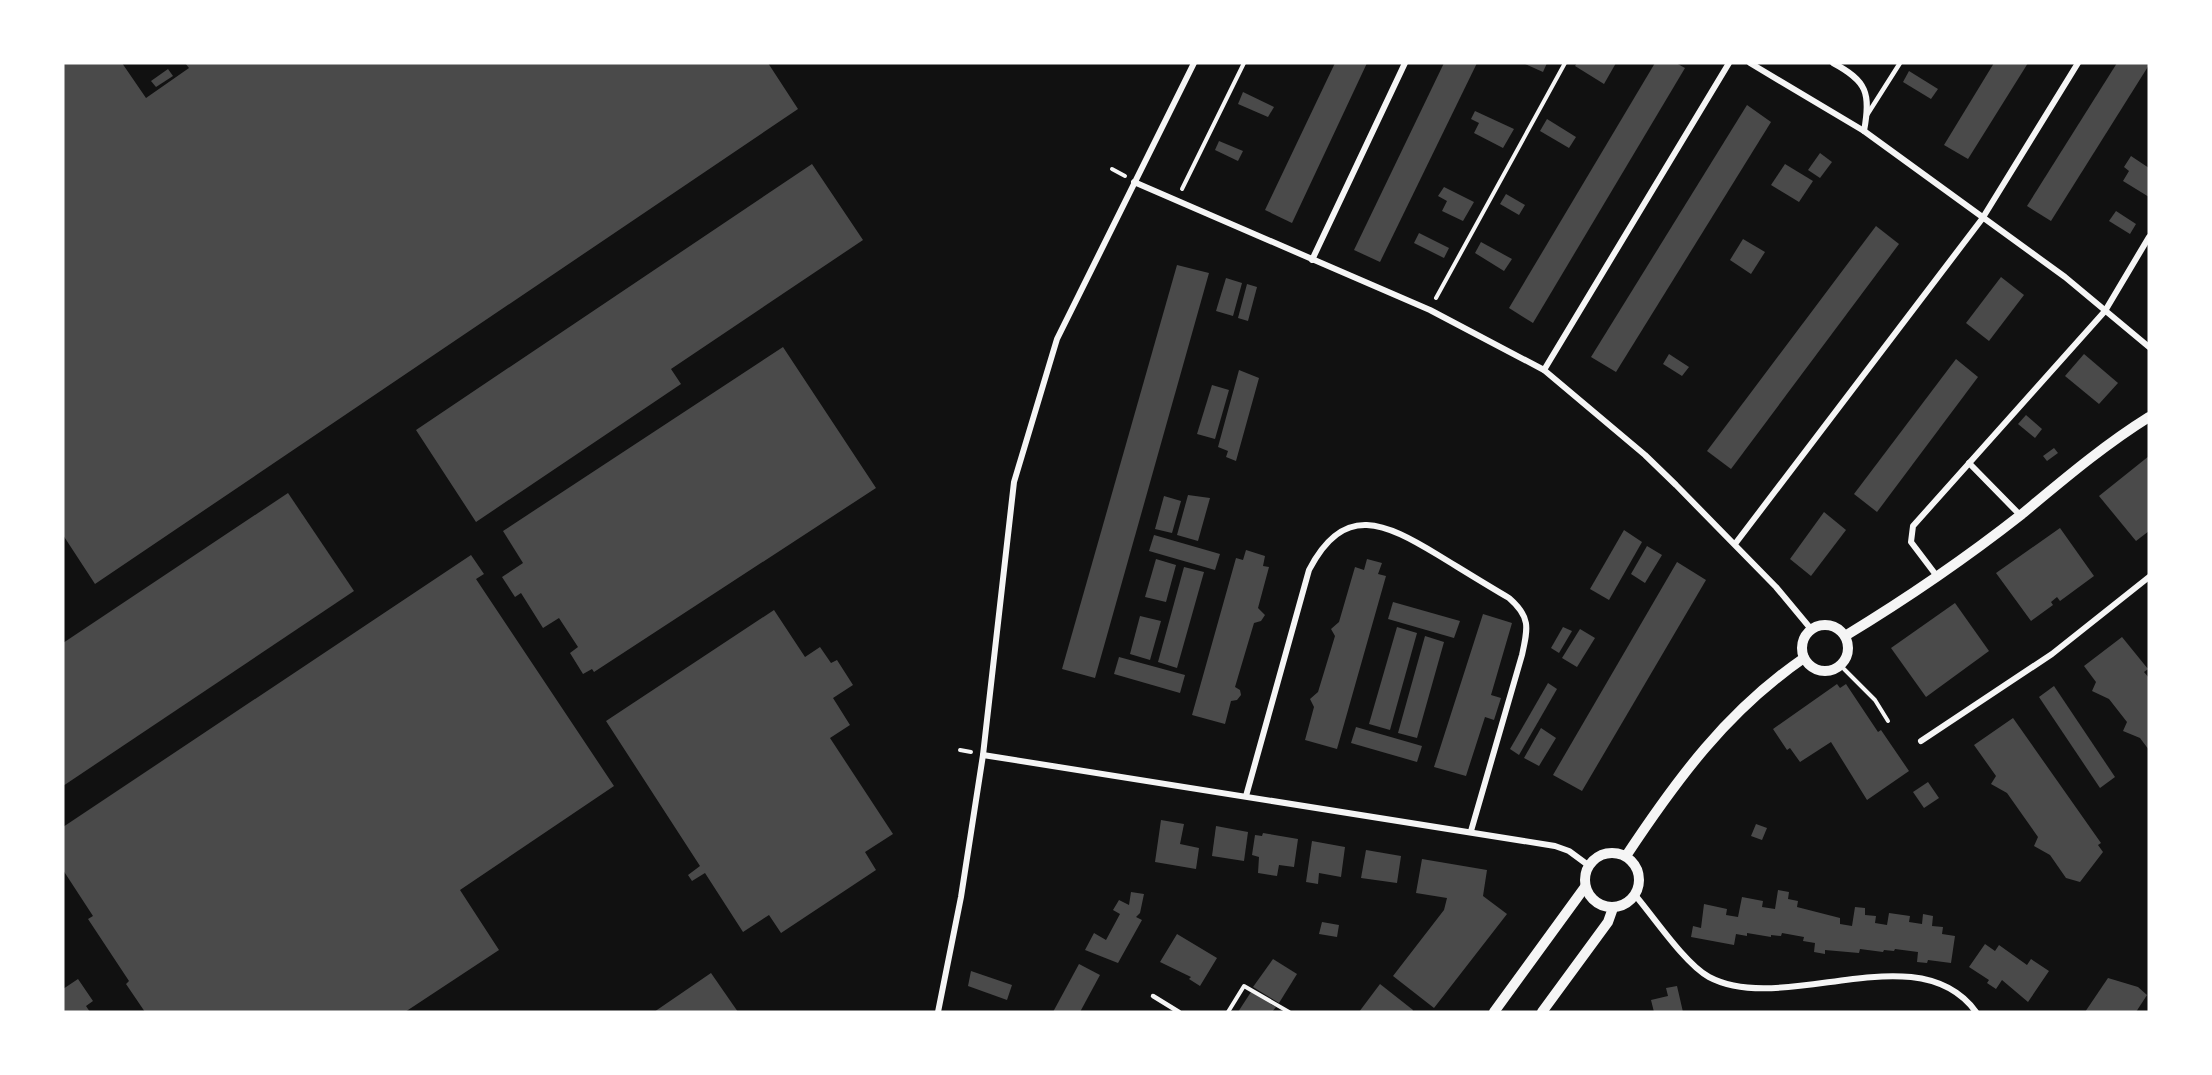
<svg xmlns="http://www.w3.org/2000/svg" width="2212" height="1075" viewBox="0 0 2212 1075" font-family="Overpass,sans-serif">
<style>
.building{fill:#4a4a4a}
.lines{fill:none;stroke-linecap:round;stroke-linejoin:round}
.path{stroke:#f5f5f5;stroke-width:4}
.service{stroke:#f5f5f5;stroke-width:4.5}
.minor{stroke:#f5f5f5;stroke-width:6}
.tertiary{stroke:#f5f5f5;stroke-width:10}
</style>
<rect width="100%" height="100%" fill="#111"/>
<!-- building -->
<g class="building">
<polygon points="63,63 122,63 146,98 189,68 185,63 768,63 798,109 95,584 63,535"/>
<polygon points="1335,63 1367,63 1292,223 1265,210"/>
<polygon points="1444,63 1477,63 1380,262 1354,250"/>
<polygon points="1523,63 1547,63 1543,72"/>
<polygon points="1577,63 1616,63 1604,84 1575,66"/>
<polygon points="1655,63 1676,63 1685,68 1533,323 1509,308"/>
<polygon points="1994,63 2028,63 1968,159 1944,145"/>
<polygon points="2117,63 2149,63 2149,65 2051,221 2027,206"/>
<polygon points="168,69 173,76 156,87 151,81"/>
<polygon points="1909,71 1938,89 1931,99 1903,82"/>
<polygon points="1243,92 1274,107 1268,117 1238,104"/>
<polygon points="1747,105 1771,122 1616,372 1591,357"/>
<polygon points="1475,111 1514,129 1503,148 1474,133 1479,123 1471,119"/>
<polygon points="1547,119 1576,137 1569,148 1540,131"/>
<polygon points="1219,141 1243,151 1238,161 1215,150"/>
<polygon points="1820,153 1832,162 1820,178 1808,170"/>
<polygon points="2131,156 2149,168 2149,197 2123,181 2129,171 2124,167"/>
<polygon points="812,164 863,240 671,369 681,384 476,522 416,430"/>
<polygon points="1785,164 1813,181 1799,202 1771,185"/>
<polygon points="1444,187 1474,202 1463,221 1442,211 1447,201 1438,196"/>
<polygon points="1506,194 1525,205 1519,215 1500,204"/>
<polygon points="2116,211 2136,224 2130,234 2109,221"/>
<polygon points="1876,226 1899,244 1731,469 1707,451"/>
<polygon points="1419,233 1449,248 1444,258 1414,243"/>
<polygon points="1743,239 1765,252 1751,274 1730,260"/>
<polygon points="1481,242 1512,259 1504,271 1475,253"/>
<polygon points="1177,265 1209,273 1095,678 1062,669"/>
<polygon points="2001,277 2024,295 1989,341 1966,323"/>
<polygon points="1226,278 1242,283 1233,316 1216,311"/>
<polygon points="1247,284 1257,287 1248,321 1238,318"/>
<polygon points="783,347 876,488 594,672 592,669 583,674 570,653 578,647 559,618 543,628 521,593 515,597 502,577 523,563 503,531"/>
<polygon points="1669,354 1689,367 1682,376 1663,364"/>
<polygon points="2084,354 2118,383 2099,404 2065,376"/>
<polygon points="1956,359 1978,377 1877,512 1854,494"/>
<polygon points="1239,370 1259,378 1236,461 1226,457 1228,451 1218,447"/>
<polygon points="1212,385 1229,390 1215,439 1197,434"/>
<polygon points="2026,415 2042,429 2035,438 2018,424"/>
<polygon points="2054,448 2058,453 2047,461 2043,456"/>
<polygon points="2149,456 2149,531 2136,541 2099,496"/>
<polygon points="288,493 354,591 63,786 63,643"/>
<polygon points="1188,495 1210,498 1198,541 1177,535"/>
<polygon points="1164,496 1181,501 1172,533 1155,529"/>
<polygon points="1824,512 1846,530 1811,576 1790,559"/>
<polygon points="2060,528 2094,576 2060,601 2057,597 2051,602 2053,605 2031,621 1996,573"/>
<polygon points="1624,530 1642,542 1609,600 1590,589"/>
<polygon points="1154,535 1220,554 1215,570 1149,551"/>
<polygon points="1647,546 1662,555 1645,583 1631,574"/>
<polygon points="1246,550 1265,556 1263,566 1269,567 1258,608 1265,615 1261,621 1254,623 1235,687 1240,690 1241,695 1237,700 1231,701 1225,724 1192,715 1236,558 1243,560"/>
<polygon points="471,555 484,574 476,579 614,786 460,890 499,950 405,1012 145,1012 126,984 129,981 88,919 93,916 63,870 63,827"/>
<polygon points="1156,559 1176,565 1166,602 1145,597"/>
<polygon points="1367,559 1382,563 1378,574 1386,576 1337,749 1305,740 1314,707 1310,699 1318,692 1335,636 1331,629 1339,622 1355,567 1364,570"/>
<polygon points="1677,562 1706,580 1582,791 1553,775"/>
<polygon points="1184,567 1204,572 1177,668 1158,662"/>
<polygon points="1393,602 1460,621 1454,638 1388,619"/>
<polygon points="1955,603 1989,651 1926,697 1891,648"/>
<polygon points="774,610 805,657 820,647 831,663 837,660 853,685 833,698 850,725 830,738 893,834 865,852 876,870 781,933 769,915 743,932 705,873 692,881 688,875 700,866 606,721"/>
<polygon points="1483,614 1512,623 1491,695 1501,698 1494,720 1485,717 1466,776 1434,767"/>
<polygon points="1140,616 1161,621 1150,660 1130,654"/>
<polygon points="1397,627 1417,633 1390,730 1369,724"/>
<polygon points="1563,627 1572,631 1559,653 1551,648"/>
<polygon points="1580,629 1595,638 1577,667 1562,658"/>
<polygon points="1425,636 1444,642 1417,738 1398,733"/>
<polygon points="2122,637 2148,669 2144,672 2149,678 2149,750 2140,738 2123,731 2127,722 2109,699 2092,691 2096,682 2084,666"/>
<polygon points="1119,657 1185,675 1180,693 1114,674"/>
<polygon points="1548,683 1557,689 1519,755 1510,749"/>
<polygon points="1837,684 1840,688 1846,684 1878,732 1881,730 1909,771 1867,800 1831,742 1800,762 1790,748 1787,750 1773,729"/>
<polygon points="2054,686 2115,777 2100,788 2039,697"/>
<polygon points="2013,718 2101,843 2098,845 2103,852 2080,882 2066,878 2050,855 2034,846 2038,837 2007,793 1991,784 1996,776 1974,745"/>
<polygon points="1356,727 1422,746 1417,762 1351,743"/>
<polygon points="1541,728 1556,738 1539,766 1524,758"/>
<polygon points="1928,782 1939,798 1924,808 1913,792"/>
<polygon points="1161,820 1184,824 1180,844 1199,848 1196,869 1155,862"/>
<polygon points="1756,824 1767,828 1762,840 1751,836"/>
<polygon points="1216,826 1248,832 1244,861 1212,856"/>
<polygon points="1263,833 1298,839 1294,867 1279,865 1277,876 1258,873 1259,857 1252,855 1255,835 1262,836"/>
<polygon points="1312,841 1345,847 1341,877 1319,873 1318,884 1306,882"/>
<polygon points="1366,850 1401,856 1397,883 1361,878"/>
<polygon points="1422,859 1487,870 1483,896 1507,914 1434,1008 1393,976 1444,910 1447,898 1416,893"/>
<polygon points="1778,890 1789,892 1788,899 1798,901 1797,907 1840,918 1840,924 1852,926 1855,907 1865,908 1865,915 1876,916 1875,923 1887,925 1889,913 1910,916 1909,922 1922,924 1923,914 1933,916 1932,926 1943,927 1942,934 1955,936 1951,963 1928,960 1927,963 1917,962 1918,952 1895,949 1894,951 1884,950 1883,952 1860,949 1859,953 1825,950 1825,954 1814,952 1815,943 1803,941 1804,937 1782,933 1781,936 1771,935 1771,937 1747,933 1747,936 1736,934 1734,945 1691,937 1693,926 1701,928 1704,904 1727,909 1726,915 1738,917 1742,897 1763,901 1762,907 1775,909"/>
<polygon points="1131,892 1144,894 1140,913 1136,917 1142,920 1118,963 1085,950 1094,933 1106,940 1120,914 1113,910 1119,900 1129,905"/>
<polygon points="1322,922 1339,925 1337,937 1319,934"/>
<polygon points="1177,934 1217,958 1200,986 1189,979 1191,977 1160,962"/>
<polygon points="1985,944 1995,951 1999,945 2027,965 2031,959 2049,971 2028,1002 2002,980 1996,989 1987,983 1989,980 1969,967"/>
<polygon points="1273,959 1297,974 1279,1003 1253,987"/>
<polygon points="1079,964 1100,975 1080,1012 1053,1012"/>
<polygon points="971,971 1012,985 1007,1000 968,986"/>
<polygon points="711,973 738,1012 654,1012"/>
<polygon points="2108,978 2138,987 2147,995 2136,1012 2085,1012"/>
<polygon points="78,979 93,1001 86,1006 90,1012 63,1012 63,989"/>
<polygon points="1380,984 1413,1010 1412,1012 1359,1012"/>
<polygon points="1677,986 1683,1012 1654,1012 1651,1000 1668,996 1666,988"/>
<polygon points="1251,992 1276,1007 1272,1012 1238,1012"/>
</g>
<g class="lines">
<!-- path -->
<g class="path">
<polyline points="1112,169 1125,176"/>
<polyline points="1182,189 1244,63"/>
<polyline points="1436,298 1565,63"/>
<polyline points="1844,669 1875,700 1888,721"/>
<polyline points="960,750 971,752"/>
<polyline points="1228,1012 1244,986 1289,1012"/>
</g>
<!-- service -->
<g class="service">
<polyline points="1867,115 1900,63"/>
<polyline points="1153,996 1179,1012"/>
</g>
<!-- minor -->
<g class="minor">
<polyline points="1750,63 1864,131 2065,277 2149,347"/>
<path d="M1833,63c34,18 38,30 31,68"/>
<polyline points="1134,182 1430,310 1544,370 1645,455 1676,485 1776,587 1811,629"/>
<polyline points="1312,260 1405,63"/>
<polyline points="1544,370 1729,63"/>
<polyline points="1969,463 2020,515"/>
<polyline points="1735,544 1982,219 2078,63"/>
<polyline points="1936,575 1911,542 1913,526 2105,311 2149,237"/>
<polyline points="1921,741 2052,654 2149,577"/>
<polyline points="983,755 1555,846 1569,851 1588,865"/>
<path d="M1246,796l63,-226c35,-68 76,-47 129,-15 23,14 47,29 71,43 22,19 19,30 13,57l-51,176"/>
<path d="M1635,895c18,21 50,69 74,82 75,40 209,-45 267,35"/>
<polyline points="938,1012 961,897 983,755 1014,482 1057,339 1194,63"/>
</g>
<!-- tertiary -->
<g class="tertiary">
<circle cx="1825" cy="648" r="23"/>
<path d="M1845,636c61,-37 121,-78 177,-122 41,-34 82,-69 127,-97"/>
<circle cx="1612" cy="880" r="27"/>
<path d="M1626,856c51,-77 101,-145 178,-198"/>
<polyline points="1494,1012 1585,887"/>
<polyline points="1542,1012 1608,922 1613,908"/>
</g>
</g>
<!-- border -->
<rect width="2212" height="1075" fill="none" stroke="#ffffff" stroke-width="129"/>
</svg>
